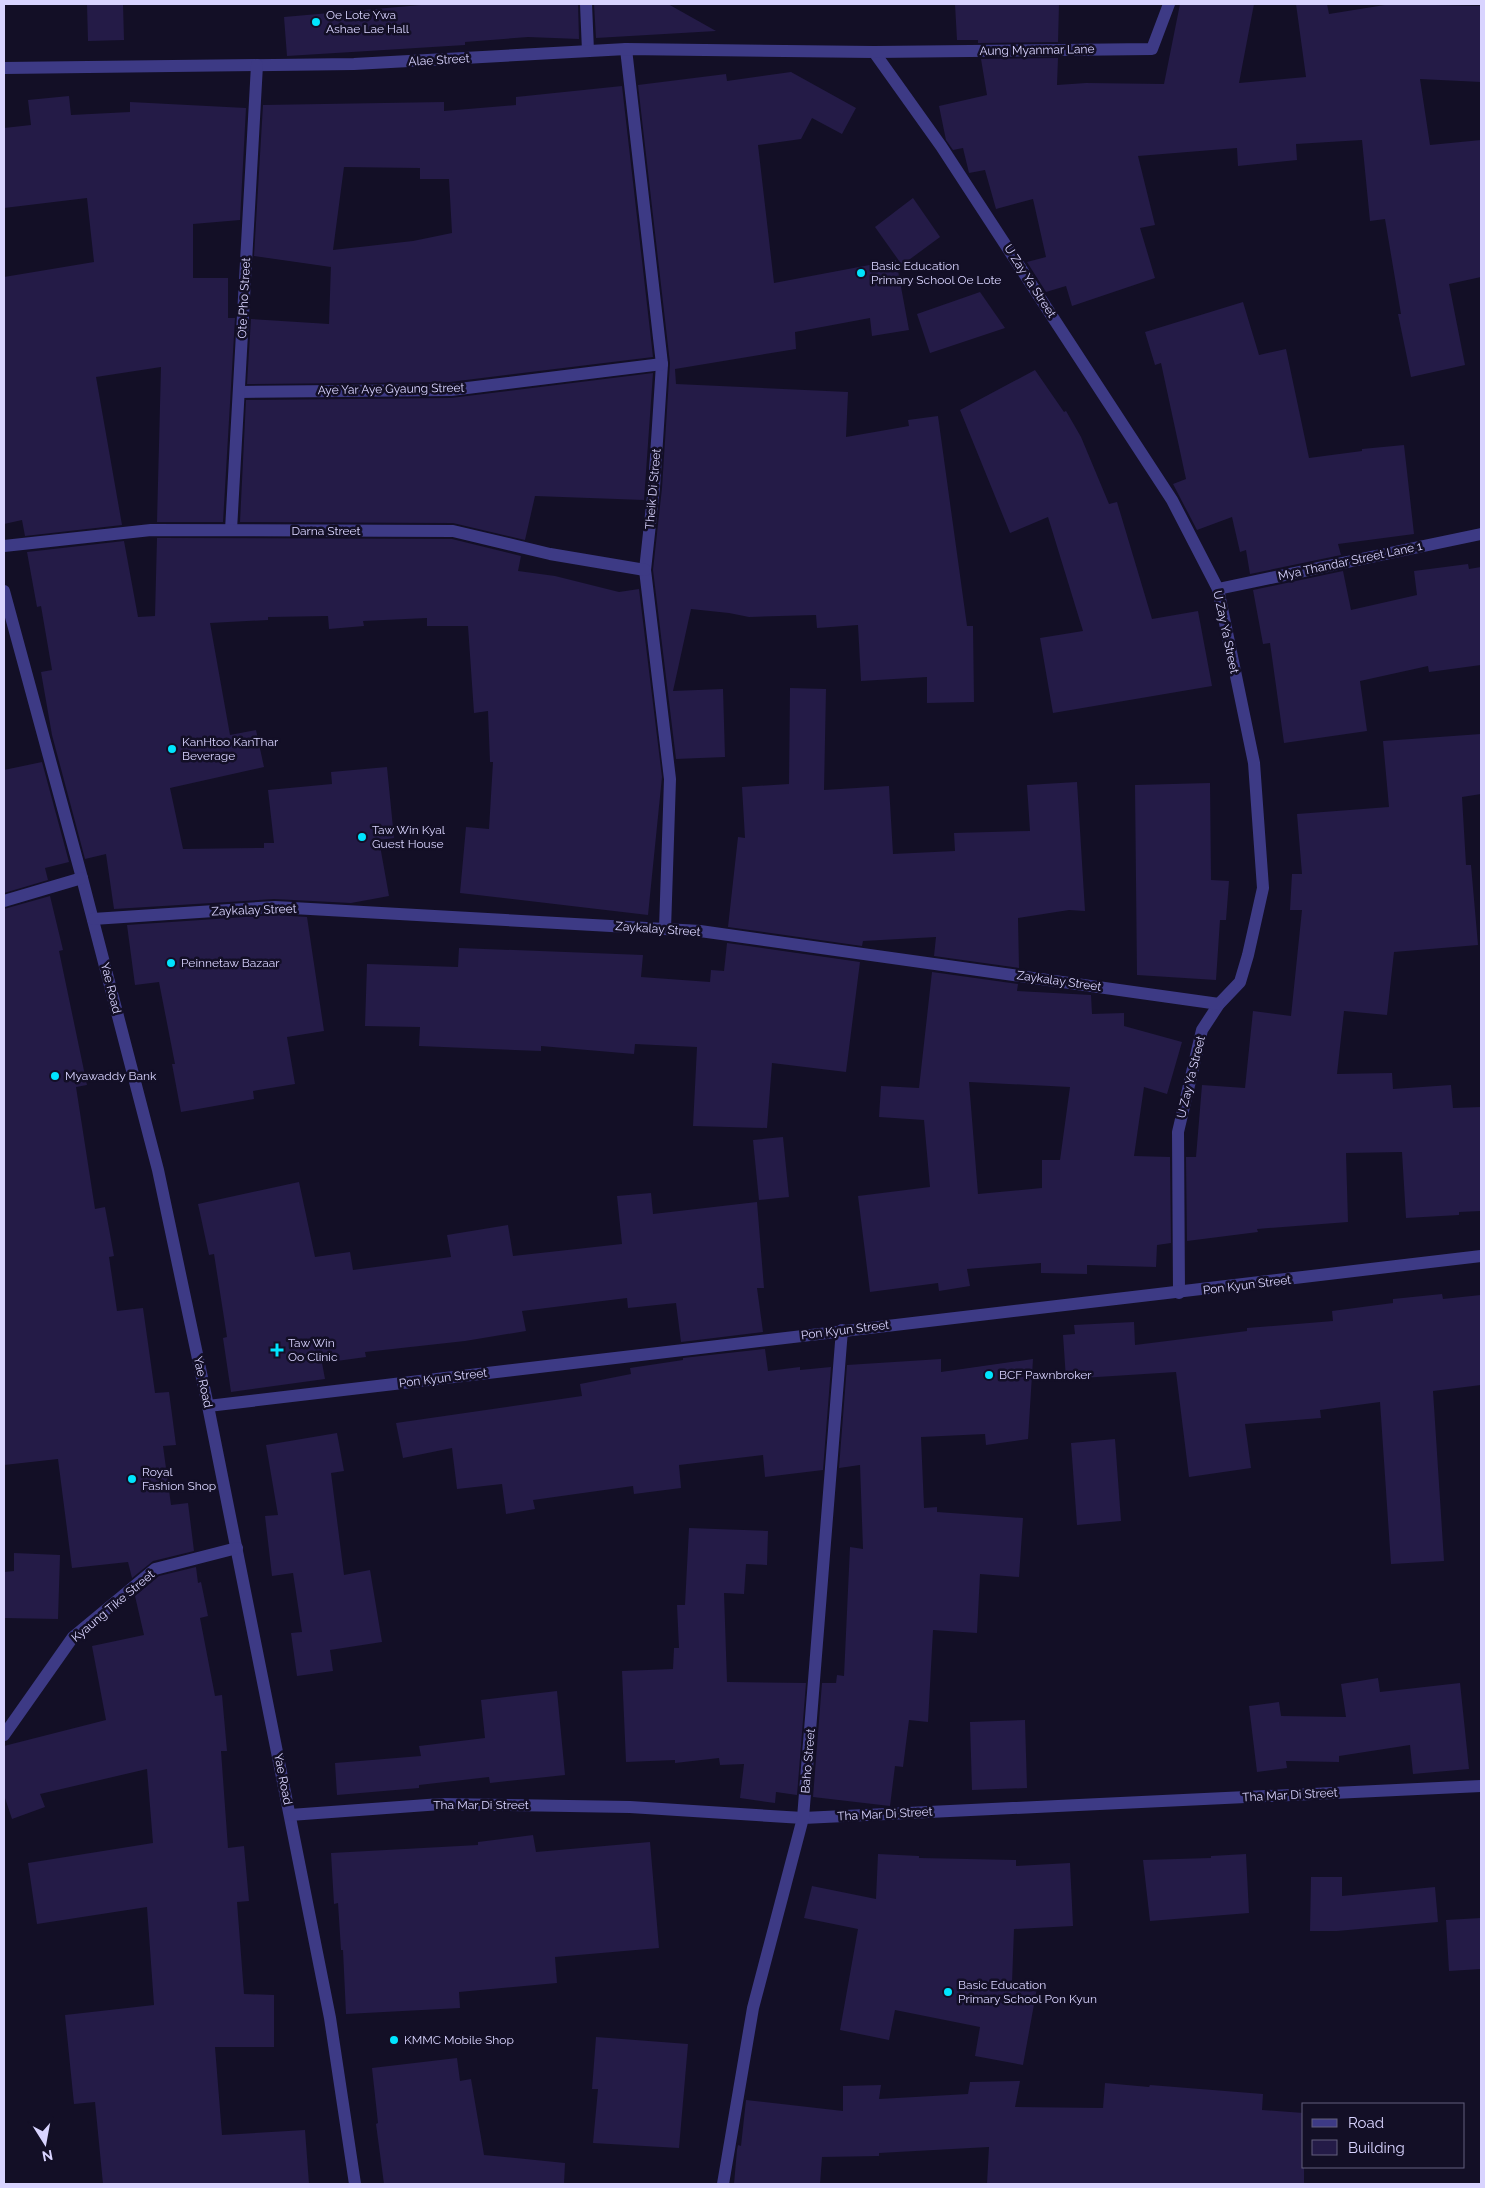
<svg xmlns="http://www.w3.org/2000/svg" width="1485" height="2188" viewBox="0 0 1485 2188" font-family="Raleway,sans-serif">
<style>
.building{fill:#241b47;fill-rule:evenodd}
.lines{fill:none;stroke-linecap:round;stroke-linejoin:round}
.minor{stroke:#3d3a85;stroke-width:12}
.poi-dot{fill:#00e5ff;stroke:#130f26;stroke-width:2}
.labels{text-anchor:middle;stroke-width:5;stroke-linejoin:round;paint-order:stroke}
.poi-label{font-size:12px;fill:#d9d4ff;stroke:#130f26;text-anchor:start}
.street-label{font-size:12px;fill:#d9d4ff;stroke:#130f26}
</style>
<rect width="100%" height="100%" fill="#130f26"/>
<!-- building -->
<g class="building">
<polygon points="87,4 123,4 124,40 88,41"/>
<polygon points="432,4 578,4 579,39 528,37 465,42 465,45 287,56 284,17"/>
<polygon points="594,4 668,4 716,31 596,38"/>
<polygon points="955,4 1059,4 1058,42 978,43 978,40 957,40"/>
<polygon points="1180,4 1254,4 1239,83 1306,77 1296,4 1327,4 1329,14 1391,4 1481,6 1481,82 1420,79 1430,145 1481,140 1481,277 1449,284 1465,365 1411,377 1398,314 1401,314 1385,219 1370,221 1362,140 1296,144 1297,160 1238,166 1237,148 1138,156 1155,225 1140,228 1155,278 1072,306 1066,286 1046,292 1027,262 1046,257 1033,199 996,209 985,170 969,173 963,148 953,150 946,140 939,106 987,95 981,59 1058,58 1057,85 1086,83 1164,84"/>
<polygon points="791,72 856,108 842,134 812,118 801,139 758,145 774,283 896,260 909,330 872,336 870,318 795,332 796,349 675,369 676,384 848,392 846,437 909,426 908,420 938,416 967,626 973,626 974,702 927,703 927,677 861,681 858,625 817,628 816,615 749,617 729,613 691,609 673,691 723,689 725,757 676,759 653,570 662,488 670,363 638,85 726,74 727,81"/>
<path d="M622,86l31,271 -203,25 -203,2 4,-65 78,5 2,-60v3l-77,-11 9,-151 181,-3v9l72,-6v-8zM344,167l76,1v11h29l3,54 -39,8 -80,9z"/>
<polygon points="69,96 71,115 130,112 130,102 246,108 240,220 193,224 193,278 228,278 228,318 235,318 223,522 157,522 161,367 96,377 122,525 25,536 22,520 4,524 4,277 94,262 87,198 4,208 4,128 31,125 28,100"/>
<polygon points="913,198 940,237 902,265 875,227"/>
<polygon points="980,292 1005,328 930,353 917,314"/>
<polygon points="1243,302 1259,355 1286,349 1309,458 1362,451 1362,449 1404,445 1414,534 1338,544 1341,555 1250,574 1246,550 1240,552 1232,517 1197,530 1173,484 1186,479 1161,363 1155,365 1145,332"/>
<polygon points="1035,370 1064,412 1066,411 1081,437 1109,504 1117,502 1152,619 1198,611 1212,686 1053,713 1040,638 1083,631 1048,517 1010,533 960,410"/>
<polygon points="653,373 644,500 535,496 525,540 453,523 240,522 246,400 451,398"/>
<polygon points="157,538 452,539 521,556 518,571 555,576 619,592 639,589 662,777 648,915 460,893 466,827 489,829 493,762 490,762 488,711 474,713 468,626 427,626 427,618 363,621 364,626 329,629 328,616 268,617 268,620 210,623 230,735 256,730 264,767 170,788 183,849 264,848 264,843 274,843 268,790 332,784 331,772 387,767 394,838 379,840 389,896 351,903 274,899 114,909 106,854 85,859 52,735 41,672 52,670 41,606 37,607 27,552 124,541 138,617 155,616"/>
<polygon points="1468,564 1469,569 1481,567 1481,665 1429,672 1428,666 1360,681 1367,731 1284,743 1270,643 1263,644 1253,590 1343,571 1351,610 1417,595 1414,571"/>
<polygon points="790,688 826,689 824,790 889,786 893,854 955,851 954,833 1030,831 1027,785 1077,782 1085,911 1069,910 1018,918 1019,968 934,956 936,937 863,941 862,946 728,927 738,837 745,838 742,787 789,784"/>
<polygon points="1481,734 1481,794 1462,797 1466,865 1471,865 1478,945 1394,952 1387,1015 1344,1011 1337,1074 1392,1073 1393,1089 1451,1085 1453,1108 1481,1107 1481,1211 1459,1212 1459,1215 1406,1218 1402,1152 1346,1153 1348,1222 1257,1229 1258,1232 1187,1241 1186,1157 1196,1157 1202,1085 1245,1088 1253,1011 1291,1016 1302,910 1290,910 1292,874 1302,874 1297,814 1389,807 1383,741"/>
<polygon points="42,762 69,862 45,868 48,880 4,893 4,770"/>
<polygon points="1210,783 1211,880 1229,881 1226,920 1220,920 1216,980 1137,975 1135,785"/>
<polygon points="50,896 63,950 59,951 87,1085 76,1087 95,1209 105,1207 114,1256 109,1257 117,1311 143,1308 155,1393 169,1392 176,1445 163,1446 171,1505 188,1503 194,1551 153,1561 132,1578 128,1562 72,1568 58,1459 4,1465 4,909"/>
<polygon points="275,915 307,917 324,1031 287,1037 295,1084 253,1091 254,1099 181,1112 172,1064 175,1064 159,982 135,985 127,925"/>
<polygon points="727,943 860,962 846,1072 772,1063 767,1128 693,1126 697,1047 635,1044 634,1054 541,1046 541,1051 419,1046 420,1027 365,1026 367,964 458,967 459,948 643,955 641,977 710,982 711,970 724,971"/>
<path d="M932,972l86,12 -1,7 74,4 1,19 32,-1v13l58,16 -15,52 -23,-7 -10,69 36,1 1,86 -14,2 -1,22 -69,-2v9l-46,-1v-10l-74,6 3,17 -31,5 -1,-8 -68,9 -12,-96 72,-9 -6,-67 -45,-3 2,-31 38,2zM969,1082l101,5 -10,73h-18v28l-64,6z"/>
<polygon points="783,1137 789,1197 759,1200 753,1140"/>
<polygon points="299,1182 315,1257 350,1252 353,1270 451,1257 447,1235 508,1225 513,1256 622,1244 617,1196 651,1193 653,1214 757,1202 764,1288 757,1288 763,1332 681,1342 676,1303 628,1308 627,1298 522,1311 526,1331 465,1341 365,1352 366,1357 322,1363 325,1379 231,1392 223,1338 227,1337 214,1254 209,1255 198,1204"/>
<polygon points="1442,1294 1443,1299 1481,1295 1481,1385 1433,1391 1444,1561 1391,1564 1380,1402 1320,1410 1321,1418 1245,1424 1251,1468 1189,1477 1176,1372 1066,1379 1063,1335 1075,1334 1074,1325 1134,1322 1135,1345 1247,1331 1247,1328 1333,1321 1332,1311 1393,1303 1393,1299"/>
<polygon points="765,1349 768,1371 800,1367 800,1370 831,1367 823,1470 765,1477 763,1455 679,1465 681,1488 634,1494 633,1486 533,1500 535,1509 506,1514 502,1484 457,1489 452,1448 403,1458 396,1423 582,1396 580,1384 631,1374 630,1368 683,1360 683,1358"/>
<polygon points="941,1359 941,1372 1033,1359 1028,1439 986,1445 985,1434 921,1437 924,1508 937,1507 937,1512 1023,1518 1019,1577 980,1574 977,1633 933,1630 928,1722 909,1720 903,1767 895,1766 890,1806 813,1797 822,1683 836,1683 837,1675 844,1676 850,1547 863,1549 860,1465 839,1468 847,1365"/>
<polygon points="337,1433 344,1471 331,1473 344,1575 370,1570 382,1642 330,1650 333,1671 297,1676 291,1633 302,1632 293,1573 272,1576 265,1516 278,1515 266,1445"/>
<polygon points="1115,1439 1121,1521 1077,1525 1071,1443"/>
<polygon points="689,1528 768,1531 767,1565 746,1564 744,1594 724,1593 727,1682 806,1683 797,1795 776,1792 775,1803 740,1798 744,1764 720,1765 719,1758 675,1763 675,1760 626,1762 622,1671 673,1669 674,1648 679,1648 677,1605 685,1605"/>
<polygon points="14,1553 60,1555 58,1619 4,1618 4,1572 14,1571"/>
<polygon points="196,1567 198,1583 201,1582 208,1616 200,1618 215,1696 222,1695 227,1751 221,1751 228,1848 244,1846 249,1901 237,1902 244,1994 274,1995 274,2047 215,2047 222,2135 305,2130 309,2184 103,2184 95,2102 74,2104 65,2015 154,2005 147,1907 37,1924 28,1863 153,1843 147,1769 40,1794 45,1807 12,1819 4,1795 4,1746 106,1720 92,1646 144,1635 135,1596 159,1576"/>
<polygon points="1378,1678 1380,1692 1460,1683 1469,1769 1413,1774 1410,1745 1339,1756 1339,1762 1286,1761 1287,1768 1257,1772 1249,1706 1279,1702 1281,1716 1346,1717 1341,1684"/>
<polygon points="557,1691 565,1775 490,1783 489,1777 419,1785 419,1788 337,1795 335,1763 421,1756 419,1746 485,1738 481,1700"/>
<polygon points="1025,1720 1027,1788 972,1790 970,1722"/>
<polygon points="533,1835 536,1852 650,1842 659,1948 555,1957 557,1983 459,1992 460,2008 346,2014 343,1950 341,1950 338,1903 334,1904 331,1853 478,1845 478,1842"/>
<polygon points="878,1854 919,1856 919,1858 1016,1860 1016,1866 1070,1863 1073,1926 1014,1929 1012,1983 1037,1988 1023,2065 975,2056 980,2027 895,2010 889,2040 840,2030 858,1929 804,1918 812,1886 876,1899"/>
<polygon points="1246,1854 1249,1913 1150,1921 1143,1860 1211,1858 1211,1856"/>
<polygon points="1311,1877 1342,1877 1342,1896 1435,1887 1438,1922 1337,1931 1310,1931"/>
<polygon points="1481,1918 1481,1969 1449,1971 1446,1920"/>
<polygon points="596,2037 688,2044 679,2148 593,2143 598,2089 592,2089"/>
<polygon points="457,2058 460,2081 471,2079 484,2155 565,2163 564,2184 384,2184 376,2124 378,2123 372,2068"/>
<polygon points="1020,2081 1015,2107 1103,2108 1105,2083 1149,2087 1150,2085 1263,2094 1262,2110 1304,2113 1304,2184 987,2184 989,2147 879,2153 879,2156 822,2157 820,2184 734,2184 737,2150 738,2145 741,2146 746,2100 843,2111 843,2086 881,2085 879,2099 968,2094 970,2082"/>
</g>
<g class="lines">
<!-- minor -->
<g class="minor">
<polyline points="586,4 588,51"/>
<polyline points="626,49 662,364 654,487 645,570 670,779 665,929"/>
<polyline points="874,52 941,146 1172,500 1218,589 1254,763 1263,888 1248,955 1240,982 1219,1004 1202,1030 1178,1132 1179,1293"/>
<polyline points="4,68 354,64 626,49 874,52 1152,49 1169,4"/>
<polyline points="239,392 451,390 662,364"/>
<polyline points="231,530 257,65"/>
<polyline points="4,546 151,530 453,531 550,554 645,570"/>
<polyline points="1218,589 1481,534"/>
<polyline points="4,591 82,878 158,1170 208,1406 330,2018 355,2184"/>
<polyline points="4,901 82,878"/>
<polyline points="93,919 275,907 700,931 1219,1004"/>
<polyline points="208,1406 1481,1256"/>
<polyline points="4,1735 73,1637 155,1569 237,1548"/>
<polyline points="290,1815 441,1804 630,1807 803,1818 1481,1786"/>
<polyline points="723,2184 753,2008 803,1818 842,1330"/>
</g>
</g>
<!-- markers -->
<g class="poi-dot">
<circle cx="316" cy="22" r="5"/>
<circle cx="861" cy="273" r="5"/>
<circle cx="172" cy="749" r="5"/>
<circle cx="362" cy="837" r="5"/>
<circle cx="171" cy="963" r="5"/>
<circle cx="55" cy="1076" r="5"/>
<path d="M274.5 1342.5h5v5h5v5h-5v5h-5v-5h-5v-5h5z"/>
<circle cx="989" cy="1375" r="5"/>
<circle cx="132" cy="1479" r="5"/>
<circle cx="948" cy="1992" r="5"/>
<circle cx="394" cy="2040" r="5"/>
</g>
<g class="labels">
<!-- poi labels -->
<g class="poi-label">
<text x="326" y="19">Oe Lote Ywa<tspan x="326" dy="14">Ashae Lae Hall</tspan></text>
<text x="871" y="270">Basic Education<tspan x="871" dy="14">Primary School Oe Lote</tspan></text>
<text x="182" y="746">KanHtoo KanThar<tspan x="182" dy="14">Beverage</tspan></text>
<text x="372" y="834">Taw Win Kyal<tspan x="372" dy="14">Guest House</tspan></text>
<text x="181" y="967">Peinnetaw Bazaar</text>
<text x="65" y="1080">Myawaddy Bank</text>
<text x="288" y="1347">Taw Win<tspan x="288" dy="14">Oo Clinic</tspan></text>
<text x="999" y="1379">BCF Pawnbroker</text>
<text x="142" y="1476">Royal<tspan x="142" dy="14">Fashion Shop</tspan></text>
<text x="958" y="1989">Basic Education<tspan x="958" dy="14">Primary School Pon Kyun</tspan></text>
<text x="404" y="2044">KMMC Mobile Shop</text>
</g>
<!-- street labels -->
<g class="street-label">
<text transform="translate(1037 50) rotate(-1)" y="4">Aung Myanmar Lane</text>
<text transform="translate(439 60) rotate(-3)" y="4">Alae Street</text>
<text transform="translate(1030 281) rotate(57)" y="4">U Zay Ya Street</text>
<text transform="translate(244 298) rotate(-87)" y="4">Ote Pho Street</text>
<text transform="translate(391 389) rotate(-1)" y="4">Aye Yar Aye Gyaung Street</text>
<text transform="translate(653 489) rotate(-85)" y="4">Theik Di Street</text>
<text x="326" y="535">Darna Street</text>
<text transform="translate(1350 561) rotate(-12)" y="4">Mya Thandar Street Lane 1</text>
<text transform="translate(1226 632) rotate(78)" y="4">U Zay Ya Street</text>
<text transform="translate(254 910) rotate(-2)" y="4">Zaykalay Street</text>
<text transform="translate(658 929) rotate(4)" y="4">Zaykalay Street</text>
<text transform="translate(1059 981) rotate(8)" y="4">Zaykalay Street</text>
<text transform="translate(111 988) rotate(76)" y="4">Yae Road</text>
<text transform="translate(1191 1077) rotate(-76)" y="4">U Zay Ya Street</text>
<text transform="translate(1247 1285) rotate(-7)" y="4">Pon Kyun Street</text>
<text transform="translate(845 1330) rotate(-7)" y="4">Pon Kyun Street</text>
<text transform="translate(443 1378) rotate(-7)" y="4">Pon Kyun Street</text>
<text transform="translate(203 1382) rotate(78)" y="4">Yae Road</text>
<text transform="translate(113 1606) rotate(-40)" y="4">Kyaung Tike Street</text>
<text transform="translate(808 1761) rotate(-85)" y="4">Baho Street</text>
<text transform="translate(283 1779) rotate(79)" y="4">Yae Road</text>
<text transform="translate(1290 1795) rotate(-3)" y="4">Tha Mar Di Street</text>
<text x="481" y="1809">Tha Mar Di Street</text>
<text transform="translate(885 1814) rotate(-3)" y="4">Tha Mar Di Street</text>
</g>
</g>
<!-- border -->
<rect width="1485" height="2188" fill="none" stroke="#d9d4ff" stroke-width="10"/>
<!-- legend -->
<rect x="1302" y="2103" width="162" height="65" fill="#130f26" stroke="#625e7d"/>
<rect x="1312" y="2119" width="25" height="8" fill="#3d3a85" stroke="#625e7d"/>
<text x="1348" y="2128" font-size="15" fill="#d9d4ff">Road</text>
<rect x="1312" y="2140" width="25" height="15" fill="#241b47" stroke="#625e7d"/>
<text x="1348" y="2153" font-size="15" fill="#d9d4ff">Building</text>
<!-- north arrow -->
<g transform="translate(45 2143) rotate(169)" stroke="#130f26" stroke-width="4" paint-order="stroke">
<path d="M0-4L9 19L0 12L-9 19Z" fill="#d9d4ff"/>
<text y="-8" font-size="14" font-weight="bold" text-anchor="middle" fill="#d9d4ff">N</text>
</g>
</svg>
